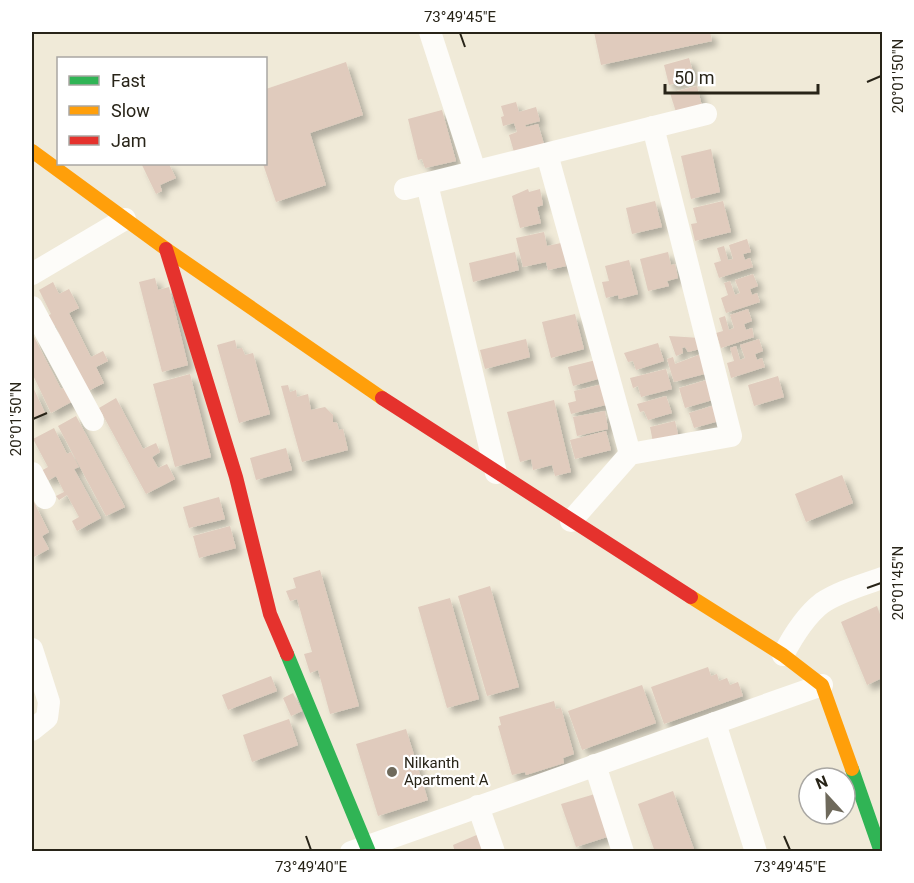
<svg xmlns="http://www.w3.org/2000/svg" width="914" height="883" viewBox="0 0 914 883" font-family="Roboto,sans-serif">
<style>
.building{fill:#e0cbbd;filter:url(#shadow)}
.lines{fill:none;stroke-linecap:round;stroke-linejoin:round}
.street{stroke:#fdfcf9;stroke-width:22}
.fast{stroke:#30b455;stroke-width:14}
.slow{stroke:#ff9f0a;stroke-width:14}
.jam{stroke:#e5322d;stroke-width:14}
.ticks{fill:none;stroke:#282418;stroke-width:2}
.poi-dot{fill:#6e695b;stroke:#fff;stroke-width:2}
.labels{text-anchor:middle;stroke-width:4.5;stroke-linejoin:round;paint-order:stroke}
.poi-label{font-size:15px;fill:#282418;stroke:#fff;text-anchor:start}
.neatline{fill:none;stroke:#282418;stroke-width:2}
.ticks-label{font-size:15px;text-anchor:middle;fill:#282418}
</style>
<defs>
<filter id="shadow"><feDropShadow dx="5.5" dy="5.5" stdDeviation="3" flood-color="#0004"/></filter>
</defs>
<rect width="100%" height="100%" fill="#f0ead8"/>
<!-- building -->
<g class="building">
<polygon points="594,32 710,32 712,41 601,65"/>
<polygon points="689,58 695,79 669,85 664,65"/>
<polygon points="346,62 363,115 310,133 326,185 276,202 263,164 266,164 266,89"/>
<polygon points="697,86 702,106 676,112 670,93"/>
<polygon points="516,102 519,112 536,107 540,121 525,125 526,127 538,124 544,144 514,152 509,135 517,132 514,123 503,126 501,117 504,116 501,106"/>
<polygon points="442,110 456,161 425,168 422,159 418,160 408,119"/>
<polygon points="711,149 720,192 691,199 681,156"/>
<polygon points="144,164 169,164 176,178 160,185 162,191 156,194 142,165"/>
<polygon points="528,189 529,192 540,189 543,205 537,207 541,223 520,228 512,196"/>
<polygon points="655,201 662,227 632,234 626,208"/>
<polygon points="723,201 731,232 695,241 691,224 697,223 693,208"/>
<polygon points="544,232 547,246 561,243 566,266 548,270 546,262 523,267 516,238"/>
<polygon points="747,239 751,252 743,254 745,260 750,258 753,267 719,278 714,263 721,261 717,248 724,246 728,260 733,259 729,245"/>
<polygon points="515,252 519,270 473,282 469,263"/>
<polygon points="668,252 671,265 675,264 678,278 667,281 669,286 648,291 640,259"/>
<polygon points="629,260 638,294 619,299 618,295 606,298 602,282 609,281 605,266"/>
<polygon points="753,274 758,286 750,289 752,295 757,293 760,302 726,313 721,298 728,295 724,283 730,281 735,295 740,293 735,280"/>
<polygon points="155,278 158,290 169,287 188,365 162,372 139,282"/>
<polygon points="53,282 59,294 69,289 79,308 69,313 91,357 103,351 108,361 96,367 104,383 88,391 55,325 50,328 45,317 51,314 39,290"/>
<polygon points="748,309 752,321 744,324 746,330 752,328 754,337 721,348 716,333 723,331 719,318 725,316 729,330 734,328 730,315"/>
<polygon points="575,314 584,349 551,358 542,322"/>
<polygon points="32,333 61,389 67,386 75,400 51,413 32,373"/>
<polygon points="669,336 700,338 704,348 688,352 685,347 682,348 683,353 676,356"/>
<polygon points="526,339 530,357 485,369 480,350"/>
<polygon points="759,339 763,351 755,354 757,360 762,358 765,367 731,378 727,363 734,361 730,348 736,346 740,360 745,358 740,345"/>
<polygon points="235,340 237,349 242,348 245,355 253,353 270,414 239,423 217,345"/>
<polygon points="658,343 664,361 636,370 633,361 628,362 624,353"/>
<polygon points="701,354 712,372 674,382 667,359 673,357 675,364"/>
<polygon points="600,359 605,377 573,386 568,367"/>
<polygon points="666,369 672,389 641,397 638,386 633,388 630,378"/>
<polygon points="190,374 211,457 175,467 153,384"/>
<polygon points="778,376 784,397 754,406 748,385"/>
<polygon points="710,379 716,399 685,408 679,388"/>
<polygon points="607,383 613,403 571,414 568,403 576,401 574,391"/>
<polygon points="32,385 45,413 32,420"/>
<polygon points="288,385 290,392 296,390 297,397 308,394 311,410 325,407 333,415 333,422 337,423 339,430 343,429 348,450 302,462 281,386"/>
<polygon points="666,396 672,413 648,420 644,411 640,412 637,404"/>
<polygon points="116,398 143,449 156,443 160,452 152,457 158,468 167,464 175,479 146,494 99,408"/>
<polygon points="554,400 571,472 555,476 552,465 533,470 531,459 520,462 507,412"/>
<polygon points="715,405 719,421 694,428 689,413"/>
<polygon points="605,411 608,429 577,436 573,417"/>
<polygon points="76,416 125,507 106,516 58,426"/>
<polygon points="675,421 680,443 654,447 650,427"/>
<polygon points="54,428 67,454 71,452 79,467 74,469 101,518 77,531 72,521 79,517 67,495 59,500 56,496 64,492 56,476 47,481 41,471 48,467 33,439"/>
<polygon points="606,431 611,450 575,459 570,440"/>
<polygon points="286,448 292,470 256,480 250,458"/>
<polygon points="842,475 853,503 806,522 795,494"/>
<polygon points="219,497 225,519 189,528 183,507"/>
<polygon points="32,498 49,532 42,536 49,549 32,558"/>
<polygon points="230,526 236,548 199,558 193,536"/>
<polygon points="320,570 359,706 330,714 318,670 310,673 304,654 312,652 297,599 290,601 286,591 296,588 293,578"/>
<polygon points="490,586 519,687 487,696 458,596"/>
<polygon points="450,598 479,699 447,708 418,607"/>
<polygon points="877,606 882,620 882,678 867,685 841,622"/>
<polygon points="708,667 711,676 717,674 719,681 727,678 730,685 738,682 743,696 664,724 651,687"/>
<polygon points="271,676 277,691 228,710 222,695"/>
<polygon points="642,685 656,723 582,750 568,711"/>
<polygon points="293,693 302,711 291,716 283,698"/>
<polygon points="554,701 556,709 561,708 574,754 563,758 564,763 526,775 525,772 512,775 498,726 501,725 499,717"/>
<polygon points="289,719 298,745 252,762 243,735"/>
<polygon points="406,729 428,800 378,816 356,744"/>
<polygon points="673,791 695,852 655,852 638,804"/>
<polygon points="595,794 607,837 576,847 561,804"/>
<polygon points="479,834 486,852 455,852 453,845"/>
</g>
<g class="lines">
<!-- street -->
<g class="street">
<polyline points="430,32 475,171"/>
<polyline points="547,154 630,454"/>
<polyline points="427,184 496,473"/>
<polyline points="405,189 706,114"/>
<polyline points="32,274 125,219"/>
<polyline points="32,307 93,420"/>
<polyline points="32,473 45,498"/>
<polyline points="571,521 630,454 731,436 653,127"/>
<polyline points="32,649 49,702 47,718 32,730"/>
<path d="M783,655c10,-19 22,-39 39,-52 18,-12 41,-18 60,-25"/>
<polyline points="715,723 756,852"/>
<polyline points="595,765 623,852"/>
<polyline points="478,806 494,852"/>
<polyline points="351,852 822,685"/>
</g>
<!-- fast -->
<g class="fast">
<polyline points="287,654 369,852"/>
<polyline points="852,769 881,852"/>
</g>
<!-- slow -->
<g class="slow">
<polyline points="32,151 166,249 382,398"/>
<polyline points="691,597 783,655 822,685 852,769"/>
</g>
<!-- jam -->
<g class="jam">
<polyline points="166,249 236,477 270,614 287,654"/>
<polyline points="382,398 691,597"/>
</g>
</g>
<!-- ticks -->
<path class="ticks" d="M460,33l5,14M867,82l14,-6M33,419l14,-6M867,588l14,-5M306,836l5,14M784,836l6,14"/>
<!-- markers -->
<circle class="poi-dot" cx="392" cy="772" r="6"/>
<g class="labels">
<!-- poi labels -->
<g class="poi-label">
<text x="404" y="768">Nilkanth<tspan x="404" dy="17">Apartment A</tspan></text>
</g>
</g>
<!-- border -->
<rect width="914" height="883" fill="none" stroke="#ffffff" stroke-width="66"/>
<!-- legend -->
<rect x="57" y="57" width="210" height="108" fill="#ffffff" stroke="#a9a7a3" stroke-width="1.5"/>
<rect x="69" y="76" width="30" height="9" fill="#30b455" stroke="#a9a7a3" stroke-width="1.5"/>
<text x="111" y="87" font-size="18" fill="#282418">Fast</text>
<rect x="69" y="106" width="30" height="9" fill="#ff9f0a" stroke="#a9a7a3" stroke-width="1.5"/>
<text x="111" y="117" font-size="18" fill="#282418">Slow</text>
<rect x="69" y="136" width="30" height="9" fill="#e5322d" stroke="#a9a7a3" stroke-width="1.5"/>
<text x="111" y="147" font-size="18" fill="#282418">Jam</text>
<!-- north arrow -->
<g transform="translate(827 796) rotate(338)"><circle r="28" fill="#ffffff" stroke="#a9a7a3" stroke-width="1.5"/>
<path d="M0-4.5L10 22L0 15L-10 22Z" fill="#6e695b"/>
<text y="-9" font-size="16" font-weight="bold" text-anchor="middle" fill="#282418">N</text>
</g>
<!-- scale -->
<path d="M665 84v9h153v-9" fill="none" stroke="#282418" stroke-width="3"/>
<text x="674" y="84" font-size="18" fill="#282418" stroke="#ffffff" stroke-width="4.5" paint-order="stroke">50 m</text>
<rect x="33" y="33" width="848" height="817" class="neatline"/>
<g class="ticks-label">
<text x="460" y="22">73°49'45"E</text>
<text transform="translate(898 76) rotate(-90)" y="5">20°01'50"N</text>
<text transform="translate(16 419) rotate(-90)" y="5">20°01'50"N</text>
<text transform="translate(898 583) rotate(-90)" y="5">20°01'45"N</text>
<text x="311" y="872">73°49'40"E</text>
<text x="790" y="872">73°49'45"E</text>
</g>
</svg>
